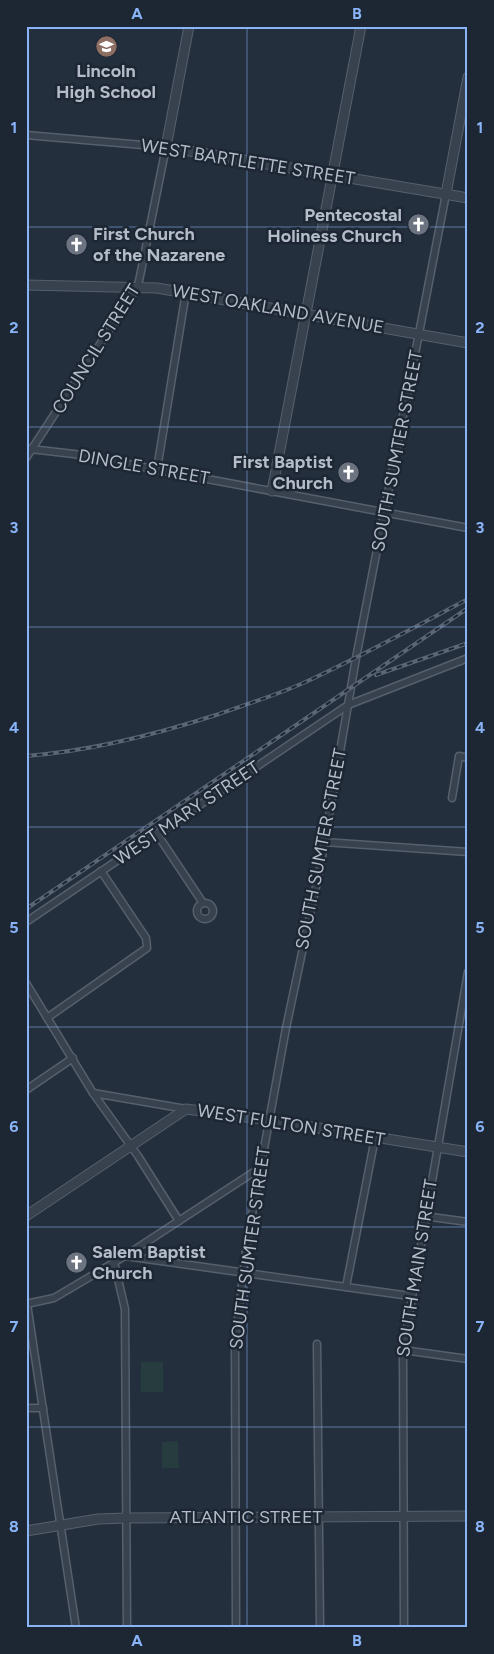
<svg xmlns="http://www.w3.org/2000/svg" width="494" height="1654" viewBox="0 0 494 1654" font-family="Figtree,sans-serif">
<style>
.green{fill:#263c3f}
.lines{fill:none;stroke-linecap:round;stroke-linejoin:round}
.minor-casing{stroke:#565f6c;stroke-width:9}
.tertiary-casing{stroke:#565f6c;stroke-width:11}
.minor{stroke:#38414e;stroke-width:6}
.tertiary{stroke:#38414e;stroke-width:9}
.rail-casing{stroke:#5a6575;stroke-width:4}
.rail{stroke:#1d2633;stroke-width:2;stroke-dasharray:5.5;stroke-linecap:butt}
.grid{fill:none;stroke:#8ab4f8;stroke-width:1;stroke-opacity:0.55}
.labels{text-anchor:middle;stroke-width:5;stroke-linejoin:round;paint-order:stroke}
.poi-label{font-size:18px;font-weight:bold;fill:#b4bcc9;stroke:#1d2633;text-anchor:end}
.street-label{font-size:18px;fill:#b4bcc9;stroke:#1d2633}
.neatline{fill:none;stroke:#8ab4f8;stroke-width:2}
.grid-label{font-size:16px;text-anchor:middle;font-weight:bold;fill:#8ab4f8}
</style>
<rect width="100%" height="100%" fill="#242f3e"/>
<!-- green -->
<g class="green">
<rect x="141" y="1362" width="22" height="30"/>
<polygon points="178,1441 179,1468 162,1468 162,1442"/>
</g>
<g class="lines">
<defs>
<g id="minor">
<polyline points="26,135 166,147 138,286 26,458"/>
<polyline points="30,449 74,454 468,528"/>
<polyline points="157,469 186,292"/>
<polyline points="452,798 459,756 468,758"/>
<polyline points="157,834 203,903"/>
<polyline points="324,842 468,852"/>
<circle cx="205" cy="911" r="8"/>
<polyline points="26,922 348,705 468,658"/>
<polyline points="26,983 93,1093 138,1156 179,1221"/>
<polyline points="47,1018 147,948 146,938 101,871"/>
<polyline points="26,1090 73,1058"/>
<polyline points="93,1093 186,1109"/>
<polyline points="424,1216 468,1222"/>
<polyline points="125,1256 260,1168"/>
<polyline points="114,1262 125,1309 127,1628"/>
<polyline points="346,1287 375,1138"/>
<polyline points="26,1304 54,1298 125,1256 410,1296"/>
<polyline points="27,1304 76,1628"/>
<polyline points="317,1344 320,1628"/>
<polyline points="403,1350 468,1359"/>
<polyline points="26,1408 43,1408"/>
<polyline points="236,1628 235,1344 247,1242 286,1028 321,863 356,658 446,194"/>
<polyline points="404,1628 403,1350 468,972"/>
</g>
<g id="tertiary">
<polyline points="189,26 166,147 468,198"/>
<polyline points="446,194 468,77"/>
<polyline points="26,285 157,288 468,343"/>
<polyline points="272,491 361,26"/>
<polyline points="26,1216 186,1109 269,1120 468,1152"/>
<polyline points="26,1531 98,1519 126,1518 468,1516"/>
</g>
</defs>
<!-- minor casing -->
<use href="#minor" class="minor-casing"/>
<!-- tertiary casing -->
<use href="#tertiary" class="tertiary-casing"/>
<!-- minor -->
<use href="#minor" class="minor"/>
<!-- tertiary -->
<use href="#tertiary" class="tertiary"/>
<defs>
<g id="rail">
<polyline points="376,675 468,643"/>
<path d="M26,756c65,-5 128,-21 190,-41 28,-10 58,-19 85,-31 57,-26 112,-56 167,-85"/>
<polyline points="26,909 468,608"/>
</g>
</defs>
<!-- rail casing -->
<use href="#rail" class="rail-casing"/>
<!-- rail -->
<use href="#rail" class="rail"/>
</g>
<!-- grid -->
<path class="grid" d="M247,26v1602M26,227h442M26,427h442M26,627h442M26,827h442M26,1027h442M26,1227h442M26,1427h442"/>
<!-- icons -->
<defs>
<symbol id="school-disc" viewBox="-11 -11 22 22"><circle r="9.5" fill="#8d6e63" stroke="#1d2633"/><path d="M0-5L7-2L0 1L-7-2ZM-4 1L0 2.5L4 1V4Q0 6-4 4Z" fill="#fff"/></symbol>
<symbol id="church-disc" viewBox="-11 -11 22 22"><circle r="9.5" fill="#6b7280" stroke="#1d2633"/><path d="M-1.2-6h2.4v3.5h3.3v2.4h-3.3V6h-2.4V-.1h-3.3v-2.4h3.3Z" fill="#fff"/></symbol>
</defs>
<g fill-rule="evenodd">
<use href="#school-disc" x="94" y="34" width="25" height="25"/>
<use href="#church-disc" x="406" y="212" width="25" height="25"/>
<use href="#church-disc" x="64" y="232" width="25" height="25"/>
<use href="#church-disc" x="336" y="460" width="25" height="25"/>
<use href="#church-disc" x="64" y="1250" width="25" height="25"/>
</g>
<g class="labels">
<!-- poi labels -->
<g class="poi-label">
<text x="106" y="77" text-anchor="middle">Lincoln<tspan x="106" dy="21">High School</tspan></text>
<text x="402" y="221">Pentecostal<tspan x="402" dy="21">Holiness Church</tspan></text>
<text x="93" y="240" text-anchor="start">First Church<tspan x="93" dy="21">of the Nazarene</tspan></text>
<text x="333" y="468">First Baptist<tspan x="333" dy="21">Church</tspan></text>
<text x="92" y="1258" text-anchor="start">Salem Baptist<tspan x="92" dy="21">Church</tspan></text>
</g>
<!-- street labels -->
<g class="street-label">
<text transform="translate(248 162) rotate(9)" y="6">WEST BARTLETTE STREET</text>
<text transform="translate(278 309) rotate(10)" y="6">WEST OAKLAND AVENUE</text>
<text transform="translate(96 349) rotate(-58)" y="6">COUNCIL STREET</text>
<text transform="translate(397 451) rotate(-79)" y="6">SOUTH SUMTER STREET</text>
<text transform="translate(144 467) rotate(10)" y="6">DINGLE STREET</text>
<text transform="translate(187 813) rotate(-34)" y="6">WEST MARY STREET</text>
<text transform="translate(321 849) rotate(-79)" y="6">SOUTH SUMTER STREET</text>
<text transform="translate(291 1125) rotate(9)" y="6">WEST FULTON STREET</text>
<text transform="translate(250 1248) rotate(-82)" y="6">SOUTH SUMTER STREET</text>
<text transform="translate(417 1268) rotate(-81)" y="6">SOUTH MAIN STREET</text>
<text x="246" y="1523">ATLANTIC STREET</text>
</g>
</g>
<!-- border -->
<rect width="494" height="1654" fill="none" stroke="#1d2633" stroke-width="55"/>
<rect x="28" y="28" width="438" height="1598" class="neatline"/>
<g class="grid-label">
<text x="137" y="19">A</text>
<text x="357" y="19">B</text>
<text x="14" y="133">1</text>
<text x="480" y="133">1</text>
<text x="14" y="333">2</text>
<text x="480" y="333">2</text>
<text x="14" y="533">3</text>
<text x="480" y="533">3</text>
<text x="14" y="733">4</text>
<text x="480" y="733">4</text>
<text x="14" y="933">5</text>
<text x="480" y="933">5</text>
<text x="14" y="1132">6</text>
<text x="480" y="1132">6</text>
<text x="14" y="1332">7</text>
<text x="480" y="1332">7</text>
<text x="14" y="1532">8</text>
<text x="480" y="1532">8</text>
<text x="137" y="1646">A</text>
<text x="357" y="1646">B</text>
</g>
</svg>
